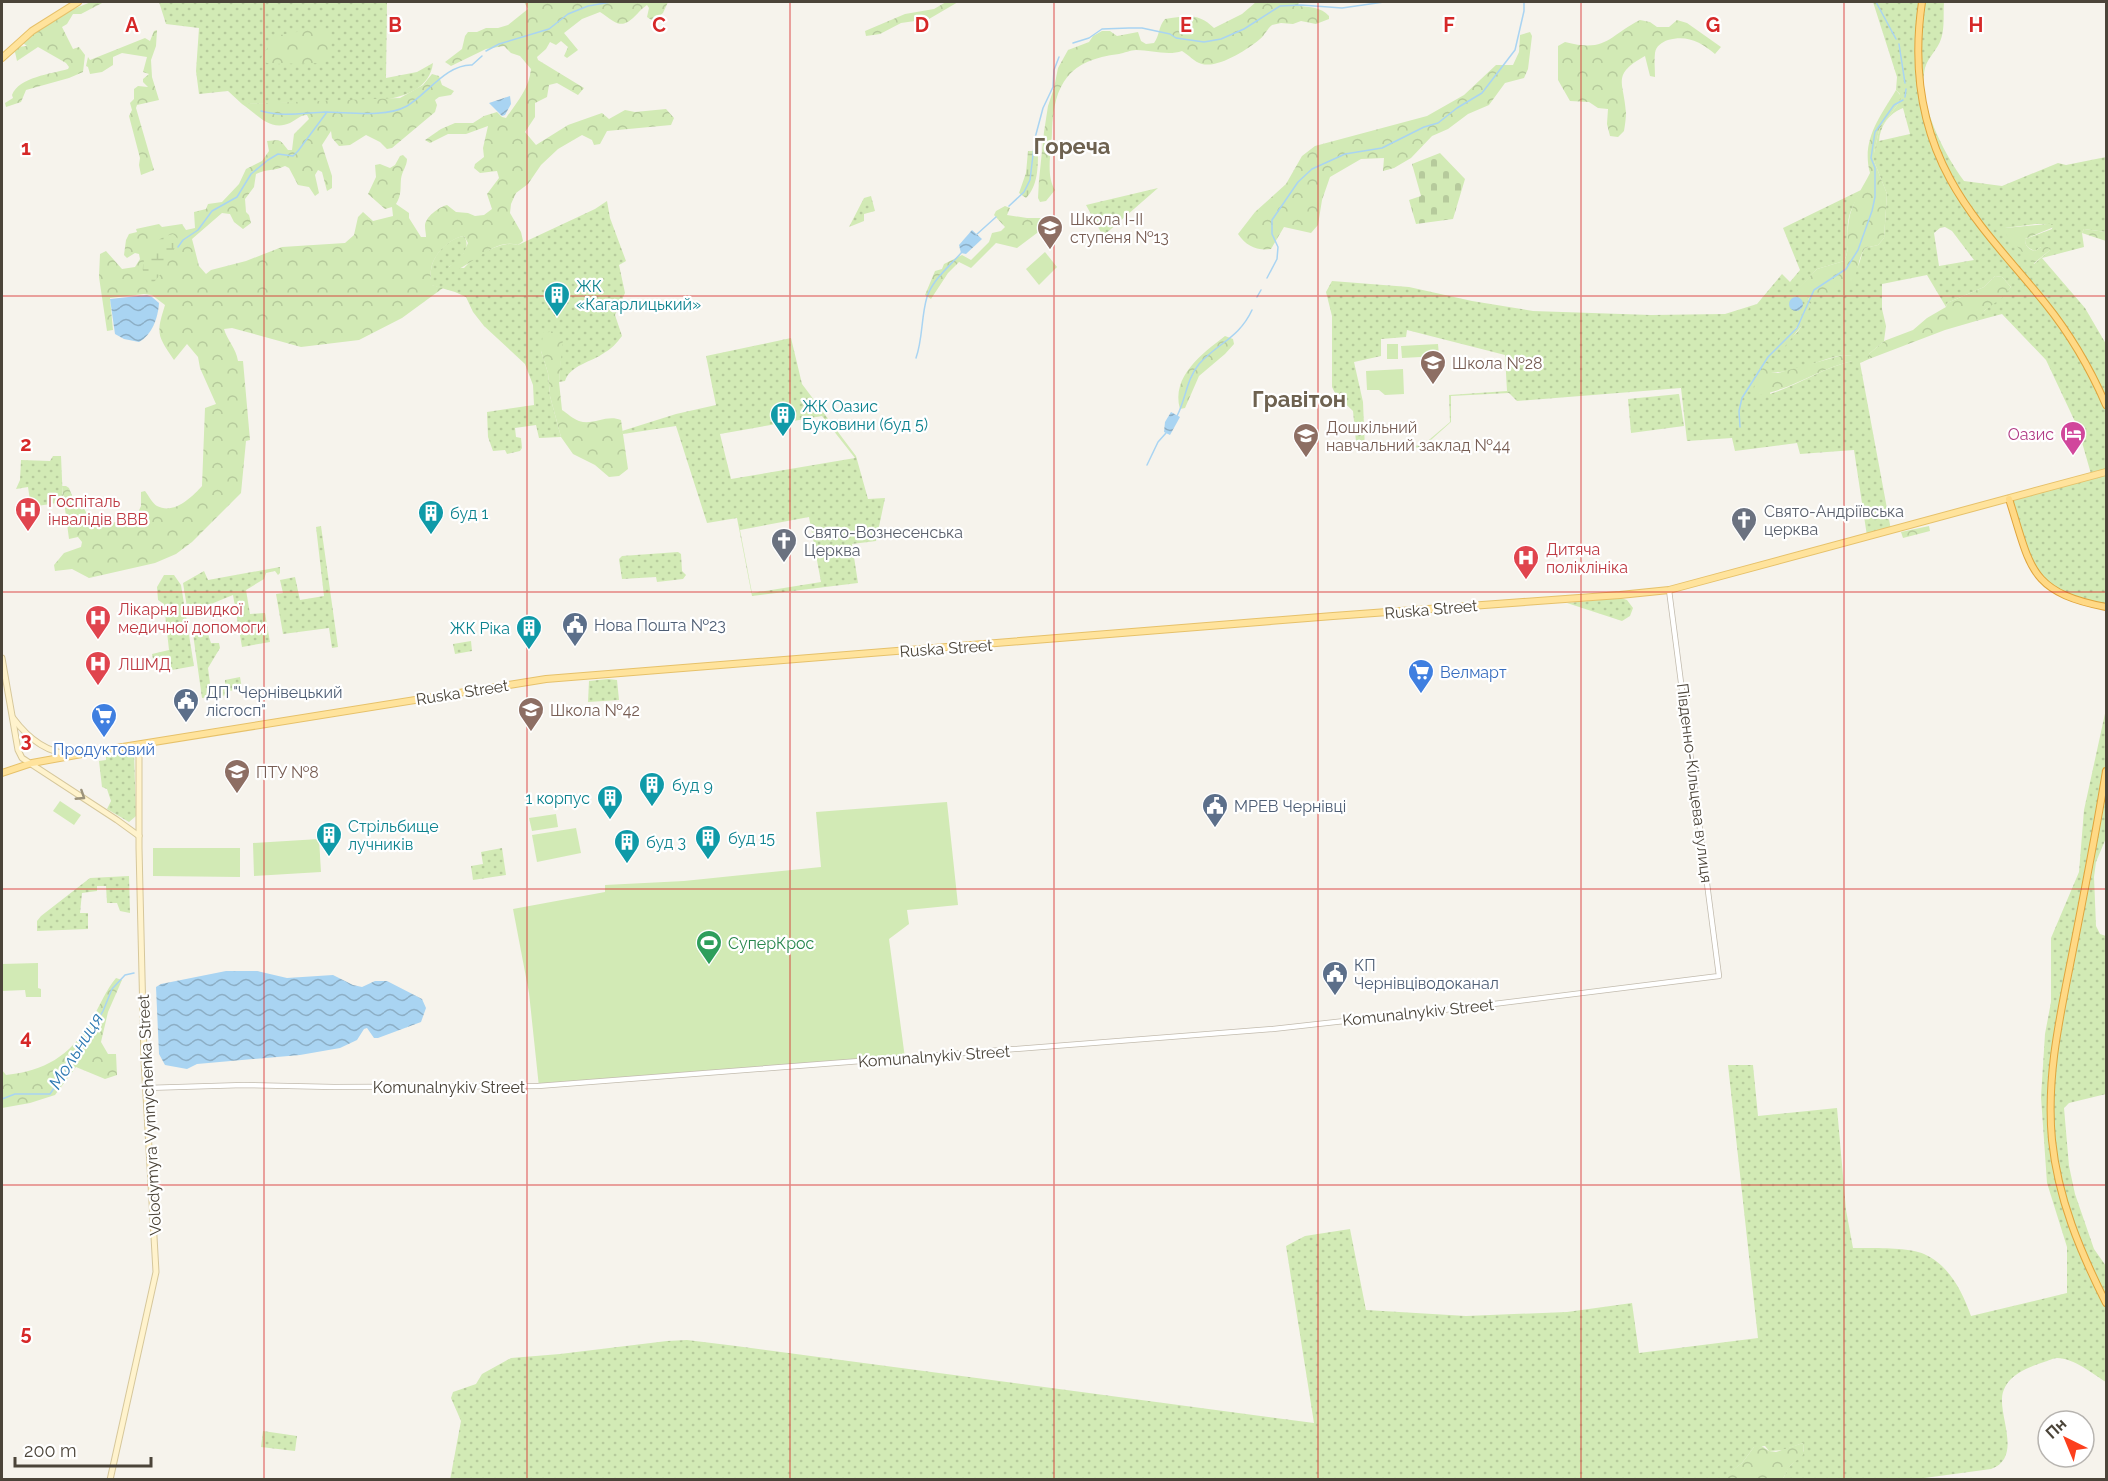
<svg xmlns="http://www.w3.org/2000/svg" width="2108" height="1481" viewBox="0 0 2108 1481" font-family="Raleway,sans-serif">
<style>
.green{fill:url(#green-dots);fill-rule:evenodd}
.forest{fill:url(#forest-crowns)}
.wetland{fill:url(#wetland-marsh)}
.cemetery{fill:url(#cemetery-stones)}
.pitch{fill:#d2eab5}
.water{fill:url(#water-waves)}
.lines{fill:none;stroke-linecap:round;stroke-linejoin:round}
.stream{stroke:#a9d4f2;stroke-width:1.5}
.tertiary-casing{stroke:#c2bbae;stroke-width:6}
.secondary-casing{stroke:#d6c79b;stroke-width:7}
.primary-casing{stroke:#e6c16a;stroke-width:8}
.trunk-casing{stroke:#e0a43c;stroke-width:8}
.tertiary{stroke:#fff;stroke-width:4.5}
.secondary{stroke:#fff3cd;stroke-width:5}
.primary{stroke:#ffe39c;stroke-width:6}
.trunk{stroke:#ffd985;stroke-width:6}
.oneway{stroke:#9c937c}
.grid{fill:none;stroke:#d62828;stroke-width:1.5;stroke-opacity:0.55}
.labels{text-anchor:middle;stroke-width:4.5;stroke-linejoin:round;paint-order:stroke}
.education-label{font-size:16px;fill:#785e54;stroke:#fff;text-anchor:start}
.culture-label{font-size:16px;fill:#0d838f;stroke:#fff;text-anchor:start}
.hotel-label{font-size:16px;fill:#b23c85;stroke:#fff;text-anchor:end}
.health-label{font-size:16px;fill:#be3a42;stroke:#fff;text-anchor:start}
.worship-label{font-size:16px;fill:#5b616d;stroke:#fff;text-anchor:start}
.street-label{font-size:16px;fill:#4b4439;stroke:#fff}
.service-label{font-size:16px;fill:#4e5e75;stroke:#fff;text-anchor:start}
.shop-label{font-size:16px;fill:#366cbe;stroke:#fff;text-anchor:start}
.leisure-label{font-size:16px;fill:#27864d;stroke:#fff;text-anchor:start}
.water-label{font-size:18px;font-style:italic;fill:#2e7ab2;stroke:#fff}
.district-label{font-size:22px;font-weight:bold;fill:#6e6250;stroke:#fff}
.grid-label{font-size:20px;text-anchor:middle;font-weight:bold;fill:#d62828;stroke:#fff;stroke-width:4.5;stroke-linejoin:round;paint-order:stroke}
</style>
<defs>
<pattern id="green-dots" width="8" height="8" patternUnits="userSpaceOnUse" patternTransform="scale(1.5)"><rect width="8" height="8" fill="#d2eab5"/><path d="M2 2h.1M6 6h.1" fill="none" stroke="#b6ca9c" stroke-width="1.8" stroke-linecap="round"/></pattern>
<pattern id="forest-crowns" width="20" height="18" patternUnits="userSpaceOnUse" patternTransform="scale(1.5)"><rect width="20" height="18" fill="#d2eab5"/><path d="M2 6a3 3 0 1 1 6 0M12 15a3 3 0 1 1 6 0" fill="none" stroke="#b6ca9c"/></pattern>
<pattern id="wetland-marsh" width="20" height="14" patternUnits="userSpaceOnUse" patternTransform="scale(1.5)"><rect width="20" height="14" fill="#d2eab5"/><path d="M1 5h8M5 5V1M11 12h8M15 12V8" fill="none" stroke="#b6ca9c"/></pattern>
<pattern id="cemetery-stones" width="16" height="16" patternUnits="userSpaceOnUse" patternTransform="scale(1.5)"><rect width="16" height="16" fill="#d2eab5"/><path d="M2 7V4a2 2 0 0 1 4 0v3zM10 15v-3a2 2 0 0 1 4 0v3z" fill="#b6ca9c"/></pattern>
<pattern id="water-waves" width="16" height="10" patternUnits="userSpaceOnUse" patternTransform="scale(1.5)"><rect width="16" height="10" fill="#a9d4f2"/><path d="M0 5q4-4 8 0t8 0" fill="none" stroke="#8caec5"/></pattern>
</defs>
<rect width="100%" height="100%" fill="#f6f3ec"/>
<!-- green -->
<g class="green">
<path d="M159,2h228l-1,76 31,-6 16,-9c-3,25 -27,33 -49,37l-138,4h-4l-14,-13 -29,3 -3,-23 3,-43 -33,-4z"/>
<path d="M1873,2h71c-1,11 1,26 -3,37 -3,10 -13,18 -16,29 -8,34 19,86 39,113l38,5 56,-23 8,2 40,-8v75l-22,-3 -2,4 2,14 -42,11 43,50 21,36v266c-18,-6 -40,-10 -56,-20 -23,-15 -33,-67 -42,-92l83,-24 -13,-46 -32,-68 -44,-46 -26,7c8,-14 25,-21 35,-34l-9,-10 -7,-1 -11,11 -37,16 -1,4 -19,-32 -45,9v25l4,17 -2,15 -15,13v5l-9,4 31,167 -24,6 -13,-86 -54,4 -3,-11 -62,8 -3,-13 -45,3 -6,-53 -164,13 -8,-8 -58,3v26l-28,25 -66,5 -4,-41 -17,-16 -4,-8v-71l-6,-24 6,-11 77,6 63,14 61,10 118,4 74,-1 32,-10 25,-30 8,8 10,-12 -17,-42 78,-38c-4,9 -10,18 -12,27 -4,16 3,29 -5,44l-27,8 -19,21 11,7c-3,10 -6,25 -14,32 -8,7 -12,4 -17,15 30,-11 22,-25 37,-48 12,-1 39,-18 43,-30 3,-6 3,-12 7,-18l13,-3 6,-7 3,-44 -13,-33v-8l5,-23 19,-26 2,-10 -4,-4 1,-13zM1903,108l7,26 -31,7c1,-15 10,-28 24,-33zM2035,224h18l-1,5 -27,10c0,7 3,9 10,12l6,-4 9,3 -16,14 -29,-36zM1945,227l7,4 22,29 -35,6 -5,-33 6,-5zM1407,330l98,25 2,36 -58,4 1,27 -27,23 -58,5 -2,-48 -9,-40 27,-6v-17l25,-2zM1843,355l9,1v5c-29,7 -54,24 -82,33l1,-22c25,2 48,-13 72,-17z"/>
<polygon points="1158,188 1103,236 1086,205"/>
<polygon points="871,196 875,211 864,214 864,221 849,227 864,198"/>
<path d="M607,201l3,17 16,43 -7,4 6,28 -10,22 7,21c-5,7 -11,13 -18,17 -12,9 -34,12 -39,28l-6,1 3,-44 -21,13 7,22 2,23 11,41 -22,1 -3,-13 -21,3 1,9 5,1 1,10 -2,3 -13,3 -2,-4 -12,1 -5,-14 -1,-25 47,-7 -1,-20 -8,-21 -41,-38 -11,-14 -7,-15 -11,-5 -24,-7c0,-4 -1,-10 0,-15 1,-15 18,-32 33,-34 8,13 -4,24 -15,31l15,1c11,-13 38,-28 54,-23l77,-36z"/>
<path d="M791,338l11,46 54,72 12,43 17,-1 -9,43 -24,3 6,39 -106,13 -15,-78 -30,5 -31,-97 -53,8 -1,-3 54,-17 40,-9 -10,-49zM822,416l33,42 -124,21 -11,-45zM809,517l12,65 -69,11 -12,-63z"/>
<polygon points="1679,394 1684,426 1631,433 1628,399"/>
<polygon points="53,456 61,456 63,502 31,507 28,487 16,489 20,480 21,460 50,461"/>
<polygon points="321,526 338,647 332,648 329,628 283,634 276,594 283,593 280,580 295,577 300,600 324,596 316,527"/>
<polygon points="678,552 681,554 682,571 686,575 683,579 657,582 656,577 622,579 619,559 622,556"/>
<polygon points="280,567 280,573 278,575 275,571 266,573 264,579 246,590 250,614 265,613 270,642 242,647 233,595 211,604 187,607 183,583 204,571 208,580"/>
<polygon points="164,575 174,575 181,585 194,666 172,670 160,657 153,659 152,654 169,650 164,604 158,600 157,587"/>
<polygon points="1621,598 1627,600 1633,608 1630,616 1622,621 1567,603"/>
<polygon points="207,631 211,643 219,643 220,648 208,668 211,691 225,688 225,680 240,677 242,689 229,691 228,695 202,698 193,634"/>
<polygon points="471,641 472,651 455,654 453,644"/>
<polygon points="608,679 617,680 619,700 588,702 589,681"/>
<path d="M2106,709v129l-10,24 -2,15 2,49 4,8 6,2v158l-37,9 -5,5 5,58 6,28 19,55 12,17v116c-13,-8 -32,-24 -49,-24 -4,0 -9,3 -13,4 -18,6 -41,15 -42,37 -1,22 19,59 -11,70l-74,10h-134l5,-11 16,-17 -1,-8 -20,7 -14,1 -4,-5 -11,1 -12,16 -22,17h-1270l11,-59 -10,-23 2,-6 23,-8 6,-10 29,-16 49,-4 107,-13 20,-1 49,6 578,77 -28,-177 19,-10 45,-7 16,81 100,6 101,-4 65,-9 7,50 119,-15 -30,-273h25l5,51 79,-8 9,102 7,38c18,0 56,-1 71,6 25,11 38,37 47,62l96,-23v-46l-20,-64 -6,-86 4,-63 6,-32v-64l28,-66 5,-62z"/>
<polygon points="134,752 136,816 129,822 107,809 111,801 107,789 102,787 99,761 106,760 106,757"/>
<polygon points="502,848 506,875 473,880 471,866 483,864 481,852"/>
<polygon points="129,876 130,913 120,911 117,903 107,903 106,886 97,886 97,891 82,893 80,913 88,913 88,929 37,931 37,921 41,916 90,878"/>
<polygon points="263,1431 297,1436 295,1451 261,1447"/>
</g>
<!-- forest -->
<g class="forest">
<path d="M91,2h13l-23,12h-8l-6,10 -5,3 11,22 6,-2 6,8 -2,17 -14,6 -43,12 -5,12 -15,5 -1,-4 8,-5 -1,-3c7,-18 39,-21 56,-26l1,-2 -3,-4 -28,-16 -21,14 -2,-9 -12,8 14,-13 10,-1 -4,-3 4,-5 39,-26z"/>
<path d="M524,2h144l-5,11 -10,8 -6,-4 2,-9 -2,-3c-11,7 -19,26 -34,16 -5,-3 -8,-6 -13,-9l-18,7 -18,14 14,17 -11,8 -3,-2 4,-9 -7,-6 -5,4 -6,-3 -4,7 -9,8 1,3 46,28 -6,7 -21,-12 -8,2 -2,12 -12,6v14l-10,15 11,13 32,-20 34,-12 7,6 16,-9 10,2 31,-3 8,9 -3,7 -64,6 -7,13 -6,1 -2,-5 -10,-5 -24,14 -17,16 -13,19 -12,9 -5,11 -1,9 11,19 2,9 -5,4c-26,-8 -47,24 -71,28l-1,-3 17,-16 5,-11 -4,-7c-14,2 -32,19 -33,34 -1,5 0,10 1,15l11,3 -41,30 -43,22 -58,7 -69,-19 -8,1c3,11 12,19 14,32h5l7,79 -4,1 -5,52 -49,49 -16,12 -21,9 -66,15 -17,-9 -17,2 -1,-6 10,-12 17,-6 1,-5 -4,-5 -9,2 -7,-53h4l3,2 7,18h7l10,21 16,-3 28,-9 4,-9v-14l4,-1c4,5 7,12 12,15 17,9 35,-9 45,-20l3,-78 11,-4 -16,-36 -2,-11 -11,-13 -13,16c-17,-25 -18,-26 -9,-55l-13,-10 -8,-1 -34,4 3,32 -6,1 -8,-54 1,-23 6,-3 16,18 13,-2 5,-8 -1,-5 -4,-1 -8,5 -3,-3 2,-15 3,-6 8,-2 -1,-3 23,-5 3,3 20,-3 4,6 9,-2 -1,-16 12,-3 2,-5 14,-2 17,-18 7,-15 16,-8 7,-10 -2,-10c15,-2 13,-1 21,9h4l2,-16 15,-15 -2,-4c-7,0 -11,5 -17,8 -20,9 -33,-9 -48,-19l158,-6 23,-13 9,-11 7,2 3,9 12,6 -3,4 -12,2 -4,3 2,5 -2,7 -43,36 -5,1 -7,-7 -14,-7 -16,10 -11,1 -7,-8 -1,-7 -9,14 10,31v12l-5,3 -5,-19 -4,-2 -3,5 4,18 -4,3 -6,-9 -11,-2 -9,-17 -4,-2c-10,5 -19,3 -29,8l-2,13 -9,12 1,13 3,3 2,8 -8,6 -9,-7 -4,-8 -8,-1 -30,26 7,27 7,8 5,-4 35,-9 36,-14 63,-4 9,-8 4,-18 5,-5 10,9 20,-5 -1,-9 -7,2 -17,-15 8,-17 -1,-12 5,-1 10,4 5,-3 5,-9 3,-1 4,4c0,7 -5,12 -6,20 -1,10 1,15 -5,25l13,9v5l12,19h5c0,-4 -1,-7 -1,-11 0,-9 14,-19 22,-21l9,7 12,1 7,3 9,-1 8,-6 -5,-15 12,-16 -2,-7 -17,2 -6,-5 1,-4 9,-7 -1,-9 5,-22 -22,8h-18l-18,9 -5,-3 16,-11 14,-6h18l11,-7 13,-4 5,5 4,1c11,-16 23,-29 25,-49l-11,-13 -9,-3 -7,-7 -18,3 -35,17 -6,-4 17,-13 3,-13 3,-4h9l9,-4h12l10,-3 20,-16z"/>
<polygon points="946,2 958,2 929,19 901,23 880,34 866,36 865,31 905,14 934,9"/>
<path d="M1256,2h43l-1,4c12,1 23,1 31,10v3l-13,5 -15,-3 -8,3 -12,-1 -9,2c-5,4 -7,10 -12,14 -13,11 -41,29 -58,25 -8,-2 -13,-9 -20,-13 -14,5 -31,-1 -46,-1 -5,0 -12,3 -17,4 -50,6 -65,29 -67,77 0,18 -7,43 3,59l-9,11 -6,1 -2,-4 1,-18 5,-48 4,-26 6,-18 4,-20 10,-18 21,-8 4,-6 9,-5h8l7,5 21,-4 3,9 5,3 8,-1c6,-8 4,-16 11,-24 20,-3 33,-7 49,9l28,-14z"/>
<path d="M1640,20l10,2 7,5h12l8,-7 10,3 34,24 -6,7c-15,-12 -27,-19 -47,-14 -6,2 -12,6 -13,13 -1,7 0,16 0,24l-5,-1 -5,-20c-34,19 -21,25 -19,56 0,6 -1,13 -2,19l-6,6 -8,-1 -3,-12 1,-15 -10,-1 -9,-6 -19,-1 -12,-21v-34l7,-4c42,11 43,-6 75,-22z"/>
<polygon points="324,27 329,32 331,55 329,60 323,63 272,64 263,62 261,58 275,36"/>
<polygon points="157,30 156,46 151,60 152,77 159,100 137,105 136,108 154,170 141,175 139,165 140,158 129,116 132,110 130,103 134,99 134,89 138,86 148,87 143,82 143,79 149,74 143,72 147,57 122,53 113,57 113,65 102,72 90,74 88,67 86,66 88,57 90,60 145,38 150,41 154,31"/>
<path d="M1530,32l2,4 -4,33 -4,9 -19,5 -16,22 -21,9 -20,15 -16,7 -21,22 -17,10 -11,3 1,-13 -23,1 -31,18 -8,23 -4,25 -7,8 -27,-6 -13,22c-14,2 -25,-3 -33,-15l17,-22 31,-28 16,-28 13,-10 112,-30 37,-21 32,-30h17l6,-13 1,-17z"/>
<path d="M1896,90l5,6 -3,8 -19,26 -5,23v8l13,33 -3,44 -6,7 -13,3c-10,16 -4,26 -19,40 -12,0 -20,7 -31,9l-5,8 -6,18 -22,27 -5,-6 4,-8 16,-8 12,-30 -12,-8 20,-21 27,-8c7,-13 2,-26 5,-41 2,-16 14,-33 21,-47 -9,-33 10,-56 26,-83z"/>
<polygon points="1005,206 1010,208 1007,215 1027,218 1049,218 1049,224 1017,248 996,243 971,268 959,262 948,273 931,299 925,295 935,271 942,269 944,264 962,255 971,260 989,242 992,233 1001,231 1005,227 994,215 996,211"/>
<path d="M2047,224h6l1,3 -29,12c0,7 3,10 10,12l6,-4h7l2,3 -17,14 -29,-32 1,-4z"/>
<polygon points="2084,229 2106,232 2106,241 2082,233"/>
<polygon points="1995,276 2002,277 2011,287 2002,298 1985,310 1976,321 1945,330 1869,359 1869,354 1884,341 1913,330 1927,318 1946,307 1947,303 1984,287"/>
<path d="M555,331l8,7 -4,44 3,28c5,3 11,9 17,11 14,5 27,-7 42,-1l7,49 -9,7 -10,1 -14,-12 -22,-11 -12,-17 -11,-41 -2,-23 -7,-22 2,-18z"/>
<path d="M1225,336l8,3 1,5 -9,10 -26,22 -14,32 -5,1c-9,-33 22,-55 45,-73z"/>
<path d="M1843,355l9,1 1,5c-34,7 -61,29 -95,34l-4,-7 3,-10 9,-15 3,1 2,8 7,1z"/>
<polygon points="1929,526 1930,531 1903,538 1901,532"/>
<path d="M116,978l6,2 -14,32 -7,30 7,12h8l1,21 -12,4 -29,-12 -21,28 -25,8 -28,5v-38l4,5c39,-4 63,-19 84,-52 9,-15 15,-32 26,-45z"/>
<path d="M1803,1443c3,18 -4,13 -13,23 -3,4 -5,9 -7,13h-63l22,-16 12,-16 6,-2 9,6 7,1z"/>
</g>
<!-- wetland -->
<g class="wetland">
<path d="M1028,151h10c0,16 0,35 -12,47l-7,-5 7,-20z"/>
<path d="M173,234l5,5c-6,17 -13,32 -26,45l-6,-1c-10,-21 5,-45 27,-49z"/>
</g>
<!-- cemetery -->
<polygon class="cemetery" points="1440,153 1465,179 1453,219 1416,224 1409,200 1421,196 1412,164"/>
<!-- pitch -->
<g class="pitch">
<polygon points="1045,252 1057,267 1039,285 1026,269"/>
<rect x="1387" y="344" width="11" height="15"/>
<polygon points="1438,344 1439,356 1402,358 1401,346"/>
<polygon points="1403,369 1404,394 1385,395 1379,390 1367,390 1366,371"/>
<polygon points="60,801 81,815 74,825 53,811"/>
<polygon points="947,802 958,905 907,910 909,924 889,939 905,1058 539,1087 529,993 513,909 605,892 605,885 684,881 821,867 816,812"/>
<polygon points="556,814 558,827 532,831 529,818"/>
<polygon points="576,828 581,853 537,862 532,835"/>
<polygon points="319,839 321,872 254,876 253,843"/>
<polygon points="153,848 240,848 240,877 153,876"/>
<polygon points="38,963 38,988 41,989 41,997 26,997 25,990 2,991 2,964"/>
</g>
<!-- water -->
<g class="water">
<polygon points="510,96 511,104 505,115 502,116 489,103"/>
<polygon points="972,230 982,239 966,254 961,253 959,245"/>
<path d="M147,295l5,2 7,6c-1,15 -7,32 -20,39l-15,-3 -9,-5 -5,-35z"/>
<circle cx="1796" cy="304" r="7"/>
<polygon points="1171,412 1180,417 1170,435 1164,432 1165,422"/>
<polygon points="226,971 257,971 287,978 333,975 353,985 362,987 375,981 387,981 422,999 426,1008 421,1022 378,1038 374,1038 367,1028 364,1029 357,1040 340,1048 300,1055 197,1064 187,1069 165,1065 159,1054 156,987 161,984"/>
</g>
<g class="lines">
<!-- stream -->
<g class="stream">
<polyline points="1876,2 1896,39"/>
<polyline points="1073,43 1089,38 1102,29 1129,28 1142,28 1170,34 1176,38 1204,42 1221,39 1244,29 1280,6 1301,5 1342,8 1384,2"/>
<polyline points="1899,44 1905,83"/>
<polyline points="486,51 499,44 549,29 568,14 588,6 611,2"/>
<polyline points="1905,97 1906,89"/>
<path d="M261,111c20,6 42,2 64,1 22,0 61,6 82,-6 20,-12 40,-42 65,-41l10,-9"/>
<polyline points="1009,206 1024,192 1030,180 1035,138 1043,108 1053,87 1054,70 1059,57"/>
<polyline points="976,235 996,217"/>
<polyline points="178,247 183,240 198,230 212,211 237,197 251,174 268,160 278,154 293,156 298,151 327,112"/>
<polyline points="1267,278 1277,259 1278,247 1272,234 1272,220 1298,182 1312,169 1345,154 1382,148 1424,127 1438,123 1457,108 1482,93 1515,50 1524,11 1524,2"/>
<polyline points="1257,297 1261,290"/>
<path d="M916,358c7,-20 5,-41 11,-61 6,-18 23,-31 35,-45"/>
<path d="M1177,416c9,-17 9,-36 22,-52 19,-21 40,-26 53,-54"/>
<polyline points="1740,427 1739,411 1742,398 1768,357 1797,328 1814,290 1846,269 1858,250 1872,211 1875,197 1875,168 1871,158 1875,132 1894,105 1903,100"/>
<polyline points="1147,465 1158,442 1166,433"/>
<polyline points="2,1099 15,1094 50,1094 85,1043 103,1011 112,989 125,975 134,973"/>
</g>
<defs>
<polyline id="tertiary" points="146,1088 244,1085 334,1087 538,1086 1273,1029 1461,1008 1719,976 1669,590"/>
<g id="secondary">
<polyline points="2,658 18,750 22,758 117,820 139,836"/>
<path d="M13,718c14,19 33,35 58,36"/>
<polyline points="110,1480 156,1272 144,1060 139,848 139,746"/>
</g>
<g id="primary">
<polyline points="2,58 32,31 78,2"/>
<polyline points="2,773 32,763 104,750 546,679 1333,616 1620,595 1669,590 2106,472"/>
</g>
<g id="trunk">
<path d="M1922,2c-9,61 -2,122 28,177 25,46 63,84 95,124 25,31 45,65 61,102"/>
<path d="M2009,499c22,68 19,93 97,108"/>
<path d="M2106,771c-10,62 -22,123 -34,184 -12,61 -26,122 -20,185 6,59 28,111 54,163"/>
</g>
</defs>
<!-- tertiary casing -->
<use href="#tertiary" class="tertiary-casing"/>
<!-- secondary casing -->
<use href="#secondary" class="secondary-casing"/>
<!-- primary casing -->
<use href="#primary" class="primary-casing"/>
<!-- trunk casing -->
<use href="#trunk" class="trunk-casing"/>
<!-- tertiary -->
<use href="#tertiary" class="tertiary"/>
<!-- secondary -->
<use href="#secondary" class="secondary"/>
<!-- primary -->
<use href="#primary" class="primary"/>
<!-- trunk -->
<use href="#trunk" class="trunk"/>
</g>
<!-- one-way arrows -->
<defs><path id="oneway-chevron" d="M-2-3.5L2.5 0L-2 3.5" fill="none" stroke-width="1.6" stroke-linecap="round" stroke-linejoin="round" transform="scale(1.5)"/></defs>
<use class="oneway" href="#oneway-chevron" transform="translate(81 796) rotate(33)"/>
<!-- grid -->
<path class="grid" d="M264,2v1478M527,2v1478M790,2v1478M1054,2v1478M1318,2v1478M1581,2v1478M1844,2v1478M2,296h2104M2,592h2104M2,889h2104M2,1185h2104"/>
<!-- icons -->
<defs>
<symbol id="school-pin" viewBox="-11 -11 22 30"><path d="M0 17L-7.5 6A9.5 9.5 0 1 1 7.5 6Z" fill="#8d6e63" stroke="#fff"/><path d="M0-5L7-2L0 1L-7-2ZM-4 1L0 2.5L4 1V4Q0 6-4 4Z" fill="#fff"/></symbol>
<symbol id="building-pin" viewBox="-11 -11 22 30"><path d="M0 17L-7.5 6A9.5 9.5 0 1 1 7.5 6Z" fill="#0f9aa8" stroke="#fff"/><path d="M-4-6H4V6H1V3H-1V6H-4ZM-2.5-4.3h1.7v1.8h-1.7ZM.8-4.3h1.7v1.8H.8ZM-2.5-1h1.7V.8h-1.7ZM.8-1h1.7V.8H.8Z" fill="#fff"/></symbol>
<symbol id="hotel-pin" viewBox="-11 -11 22 30"><path d="M0 17L-7.5 6A9.5 9.5 0 1 1 7.5 6Z" fill="#d1479c" stroke="#fff"/><path d="M-6-4.5h1.5V1H6V5H4.5V3h-9V5H-6ZM-4 0a1.8 1.8 0 1 1 3.6 0ZM.5 0V-2.5h3Q6-2.5 6 0Z" fill="#fff"/></symbol>
<symbol id="hospital-pin" viewBox="-11 -11 22 30"><path d="M0 17L-7.5 6A9.5 9.5 0 1 1 7.5 6Z" fill="#e0444e" stroke="#fff"/><path d="M-5-5h3v3.5h4V-5h3V5h-3V1.5h-4V5h-3Z" fill="#fff"/></symbol>
<symbol id="church-pin" viewBox="-11 -11 22 30"><path d="M0 17L-7.5 6A9.5 9.5 0 1 1 7.5 6Z" fill="#6b7280" stroke="#fff"/><path d="M-1.2-6h2.4v3.5h3.3v2.4h-3.3V6h-2.4V-.1h-3.3v-2.4h3.3Z" fill="#fff"/></symbol>
<symbol id="civic-pin" viewBox="-11 -11 22 30"><path d="M0 17L-7.5 6A9.5 9.5 0 1 1 7.5 6Z" fill="#5c6f8a" stroke="#fff"/><path d="M-.6-6.5H3V-4.5H.6V-3L4-1V1h2V6H-6V1h2V-1L-.6-3ZM-1.2 2.5V6h2.4V2.5Z" fill="#fff"/></symbol>
<symbol id="supermarket-pin" viewBox="-11 -11 22 30"><path d="M0 17L-7.5 6A9.5 9.5 0 1 1 7.5 6Z" fill="#3f7fe0" stroke="#fff"/><path d="M-6-5.5h2.5l.6 2H6L4.5 2H-2.5L-4.4-4H-6ZM-1.5 3.2a1.3 1.3 0 1 0 .1 0ZM3 3.2a1.3 1.3 0 1 0 .1 0Z" fill="#fff"/></symbol>
<symbol id="university-pin" viewBox="-11 -11 22 30"><path d="M0 17L-7.5 6A9.5 9.5 0 1 1 7.5 6Z" fill="#8d6e63" stroke="#fff"/><path d="M0-5L7-2L0 1L-7-2ZM-4 1L0 2.5L4 1V4Q0 6-4 4Z" fill="#fff"/></symbol>
<symbol id="stadium-pin" viewBox="-11 -11 22 30"><path d="M0 17L-7.5 6A9.5 9.5 0 1 1 7.5 6Z" fill="#2e9e5b" stroke="#fff"/><path d="M0-5a6.5 5 0 1 0 0 10a6.5 5 0 1 0 0-10ZM-3.5-1.8h7v3.6h-7Z" fill="#fff"/></symbol>
</defs>
<g fill-rule="evenodd">
<use href="#school-pin" x="1035" y="213" width="30" height="40"/>
<use href="#building-pin" x="542" y="280" width="30" height="40"/>
<use href="#school-pin" x="1418" y="348" width="30" height="40"/>
<use href="#building-pin" x="768" y="400" width="30" height="40"/>
<use href="#hotel-pin" x="2058" y="419" width="30" height="40"/>
<use href="#school-pin" x="1291" y="421" width="30" height="40"/>
<use href="#hospital-pin" x="13" y="495" width="30" height="40"/>
<use href="#building-pin" x="416" y="498" width="30" height="40"/>
<use href="#church-pin" x="1729" y="505" width="30" height="40"/>
<use href="#church-pin" x="769" y="526" width="30" height="40"/>
<use href="#hospital-pin" x="1511" y="543" width="30" height="40"/>
<use href="#hospital-pin" x="83" y="603" width="30" height="40"/>
<use href="#civic-pin" x="560" y="610" width="30" height="40"/>
<use href="#building-pin" x="514" y="613" width="30" height="40"/>
<use href="#hospital-pin" x="83" y="649" width="30" height="40"/>
<use href="#supermarket-pin" x="1406" y="657" width="30" height="40"/>
<use href="#civic-pin" x="171" y="686" width="30" height="40"/>
<use href="#school-pin" x="516" y="695" width="30" height="40"/>
<use href="#supermarket-pin" x="89" y="701" width="30" height="40"/>
<use href="#university-pin" x="222" y="757" width="30" height="40"/>
<use href="#building-pin" x="637" y="770" width="30" height="40"/>
<use href="#building-pin" x="595" y="783" width="30" height="40"/>
<use href="#civic-pin" x="1200" y="791" width="30" height="40"/>
<use href="#building-pin" x="314" y="820" width="30" height="40"/>
<use href="#building-pin" x="693" y="823" width="30" height="40"/>
<use href="#building-pin" x="612" y="827" width="30" height="40"/>
<use href="#stadium-pin" x="694" y="928" width="30" height="40"/>
<use href="#civic-pin" x="1320" y="959" width="30" height="40"/>
</g>
<g class="labels">
<!-- education labels -->
<g class="education-label">
<text x="1070" y="225">Школа I-II<tspan x="1070" dy="18">ступеня №13</tspan></text>
<text x="1452" y="369">Школа №28</text>
<text x="1326" y="433">Дошкільний<tspan x="1326" dy="18">навчальний заклад №44</tspan></text>
<text x="550" y="716">Школа №42</text>
<text x="256" y="778">ПТУ №8</text>
</g>
<!-- culture labels -->
<g class="culture-label">
<text x="576" y="292">ЖК<tspan x="576" dy="18">«Кагарлицький»</tspan></text>
<text x="802" y="412">ЖК Оазис<tspan x="802" dy="18">Буковини (буд 5)</tspan></text>
<text x="450" y="519">буд 1</text>
<text x="510" y="634" text-anchor="end">ЖК Ріка</text>
<text x="672" y="791">буд 9</text>
<text x="590" y="804" text-anchor="end">1 корпус</text>
<text x="348" y="832">Стрільбище<tspan x="348" dy="18">лучників</tspan></text>
<text x="728" y="844">буд 15</text>
<text x="646" y="848">буд 3</text>
</g>
<!-- hotel labels -->
<g class="hotel-label">
<text x="2054" y="440">Оазис</text>
</g>
<!-- health labels -->
<g class="health-label">
<text x="48" y="507">Госпіталь<tspan x="48" dy="18">інвалідів ВВВ</tspan></text>
<text x="1546" y="555">Дитяча<tspan x="1546" dy="18">поліклініка</tspan></text>
<text x="118" y="615">Лікарня швидкої<tspan x="118" dy="18">медичної допомоги</tspan></text>
<text x="118" y="670">ЛШМД</text>
</g>
<!-- worship labels -->
<g class="worship-label">
<text x="1764" y="517">Свято-Андріївська<tspan x="1764" dy="18">церква</tspan></text>
<text x="804" y="538">Свято-Вознесенська<tspan x="804" dy="18">Церква</tspan></text>
</g>
<!-- street labels -->
<g class="street-label">
<text transform="translate(1431 609) rotate(-5)" y="6">Ruska Street</text>
<text transform="translate(946 648) rotate(-4)" y="6">Ruska Street</text>
<text transform="translate(462 692) rotate(-9)" y="6">Ruska Street</text>
<text transform="translate(1695 783) rotate(83)" y="6">Південно-Кільцева вулиця</text>
<text transform="translate(1418 1012) rotate(-6)" y="6">Komunalnykiv Street</text>
<text transform="translate(934 1056) rotate(-4)" y="6">Komunalnykiv Street</text>
<text x="449" y="1093">Komunalnykiv Street</text>
<text transform="translate(149 1115) rotate(-93)" y="6">Volodymyra Vynnychenka Street</text>
</g>
<!-- service labels -->
<g class="service-label">
<text x="594" y="631">Нова Пошта №23</text>
<text x="206" y="698">ДП "Чернівецький<tspan x="206" dy="18">лісгосп"</tspan></text>
<text x="1234" y="812">МРЕВ Чернівці</text>
<text x="1354" y="971">КП<tspan x="1354" dy="18">Чернівціводоканал</tspan></text>
</g>
<!-- shop labels -->
<g class="shop-label">
<text x="1440" y="678">Велмарт</text>
<text x="104" y="755" text-anchor="middle">Продуктовий</text>
</g>
<!-- leisure labels -->
<g class="leisure-label">
<text x="728" y="949">СуперКрос</text>
</g>
<!-- water labels -->
<g class="water-label">
<text transform="translate(76 1051) rotate(-58)" y="6">Мольниця</text>
</g>
<!-- district labels -->
<g class="district-label">
<text x="1072" y="154">Гореча</text>
<text x="1299" y="407">Гравітон</text>
</g>
</g>
<g class="grid-label">
<text x="132" y="32">A</text>
<text x="395" y="32">B</text>
<text x="659" y="32">C</text>
<text x="922" y="32">D</text>
<text x="1186" y="32">E</text>
<text x="1449" y="32">F</text>
<text x="1713" y="32">G</text>
<text x="1976" y="32">H</text>
<text x="26" y="155">1</text>
<text x="26" y="451">2</text>
<text x="26" y="747">3</text>
<text x="26" y="1044">4</text>
<text x="26" y="1340">5</text>
</g>
<!-- border -->
<rect width="2108" height="1481" fill="none" stroke="#4b4439" stroke-width="6"/>
<!-- north arrow -->
<g transform="translate(2066 1439) rotate(317)"><circle r="28" fill="#ffffff" stroke="#b7b4b0" stroke-width="1.5"/>
<path d="M0-4.5L10 22L0 15L-10 22Z" fill="#fc3f1d"/>
<text y="-9" font-size="16" font-weight="bold" text-anchor="middle" fill="#4b4439">Пн</text>
</g>
<!-- scale -->
<path d="M15 1457v9h136v-9" fill="none" stroke="#4b4439" stroke-width="3"/>
<text x="24" y="1457" font-size="18" fill="#4b4439" stroke="#ffffff" stroke-width="4.5" paint-order="stroke">200 m</text>
</svg>
